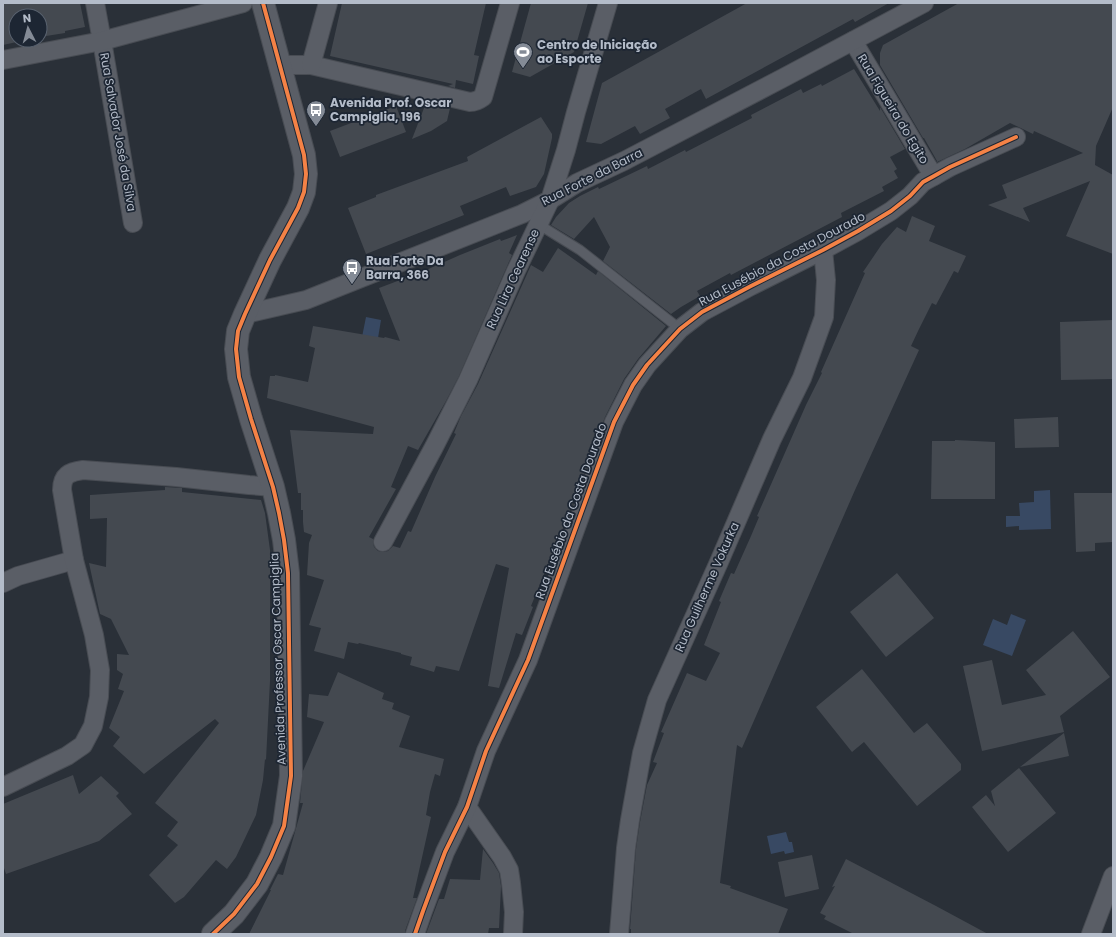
<svg xmlns="http://www.w3.org/2000/svg" width="1116" height="937" viewBox="0 0 1116 937" font-family="Poppins,sans-serif">
<style>
.water{fill:#384963}
.building{fill:#444950}
.lines{fill:none;stroke-linecap:round;stroke-linejoin:round}
.service-casing{stroke:#484c53;stroke-width:11}
.minor-casing{stroke:#484c53;stroke-width:20}
.tertiary-casing{stroke:#484c53;stroke-width:24}
.service{stroke:#5a5e66;stroke-width:9}
.minor{stroke:#5a5e66;stroke-width:18}
.tertiary{stroke:#5a5e66;stroke-width:22}
.cycleway-casing{stroke:#1d2633;stroke-width:6}
.cycleway{stroke:#f48246;stroke-width:4}
.labels{text-anchor:middle;stroke-width:3.5;stroke-linejoin:round;paint-order:stroke}
.poi-label{font-size:12px;font-weight:bold;fill:#b4bcc9;stroke:#1d2633;text-anchor:start}
.street-label{font-size:12px;fill:#b4bcc9;stroke:#1d2633}
</style>
<rect width="100%" height="100%" fill="#2a3038"/>
<!-- water -->
<g class="water">
<polygon points="366,317 381,320 376,350 360,347"/>
<polygon points="1050,490 1051,529 1019,530 1019,526 1006,527 1006,516 1020,516 1019,503 1034,502 1034,491"/>
<polygon points="1011,614 1026,620 1012,656 983,645 993,619 1007,625"/>
<polygon points="786,832 789,842 792,842 794,852 785,854 784,851 771,854 767,836"/>
</g>
<!-- building -->
<g class="building">
<polygon points="3,3 80,3 85,27 65,31 65,33 40,37 40,16 16,16 16,40 26,40 3,45"/>
<polygon points="342,3 486,3 474,55 479,56 473,84 456,80 455,88 448,86 453,84 330,56"/>
<polygon points="531,3 588,3 574,52 530,77 512,72"/>
<polygon points="747,3 889,3 855,22 853,19 706,99 701,89 665,109 670,118 640,134 635,126 601,144 586,142 602,83"/>
<polygon points="959,3 1113,3 1113,107 1096,146 1095,165 1113,175 1113,254 1066,236 1090,181 1023,208 1030,222 988,205 1007,198 1002,185 1083,153 1034,131 1033,134 1010,123 965,149 937,162 937,161 924,138 923,138 880,65 880,53 883,45"/>
<polygon points="854,69 880,111 880,107 905,149 890,157 897,169 894,171 898,178 882,187 884,191 841,213 842,217 731,275 730,273 697,291 700,296 681,307 671,314 603,261 610,247 594,217 574,239 551,225 556,217 569,203 580,196 598,187 599,189 647,166 648,169 685,150 686,152 752,118 751,115 801,89 803,93 821,84 822,86"/>
<polygon points="426,103 450,108 447,121 431,131 412,139"/>
<polygon points="396,106 406,132 340,157 330,131"/>
<polygon points="541,117 552,134 552,138 544,174 536,187 510,196 506,187 460,206 464,215 366,254 348,208 376,197 376,195 468,161 467,157"/>
<polygon points="912,216 935,226 929,241 966,256 958,273 954,271 936,305 932,303 919,329 911,346 919,350 855,490 742,748 737,745 720,883 731,886 730,888 788,909 778,934 631,934 631,929 630,929 636,849 640,822 647,785 657,763 653,762 664,733 661,732 687,673 706,681 720,653 704,645 721,602 719,601 731,573 734,574 751,536 759,517 757,516 806,405 822,373 821,372 865,273 863,272 882,244 897,227 906,232"/>
<polygon points="517,235 509,253 512,255 459,376 446,401 418,450 408,446 391,487 396,489 369,537 373,539 373,543 374,547 378,551 383,552 388,551 393,546 400,548 408,531 411,532 435,477 456,434 454,433 461,416 478,384 531,265 543,272 558,248 596,275 598,271 666,326 638,359 624,379 605,417 577,494 531,606 533,607 522,635 516,633 499,688 488,686 509,568 496,564 459,671 436,666 434,672 410,665 412,657 401,654 401,653 359,643 358,644 348,642 344,659 314,651 321,628 309,625 324,580 307,575 309,543 312,535 304,532 303,522 303,510 301,510 301,493 298,493 290,430 373,434 374,427 267,398 270,376 275,376 275,375 308,382 315,348 309,346 313,326 384,338 385,337 400,341 379,288 424,271 460,255 500,239 501,241"/>
<polygon points="1113,320 1113,379 1061,380 1060,322"/>
<polygon points="1058,417 1059,447 1015,448 1014,419"/>
<polygon points="955,440 995,442 995,499 931,499 932,441 955,441"/>
<polygon points="165,487 182,488 182,492 261,500 265,513 270,550 270,681 266,760 265,759 263,780 256,815 236,857 227,869 216,860 184,897 175,903 149,875 178,845 167,836 178,822 155,803 219,723 215,719 144,774 113,746 120,737 109,728 124,691 118,689 123,674 117,670 117,654 129,655 111,619 100,614 89,563 106,567 107,518 90,519 90,495 165,490"/>
<polygon points="1074,493 1113,493 1113,542 1095,543 1095,551 1076,552"/>
<polygon points="897,573 934,618 886,657 850,612"/>
<polygon points="1073,631 1110,677 1060,716 1064,732 982,751 963,666 992,660 1002,705 1046,695 1026,670"/>
<polygon points="862,669 914,733 927,723 961,764 961,770 917,806 864,742 852,752 816,707"/>
<polygon points="338,672 384,693 382,699 394,703 392,709 410,716 399,747 444,759 440,776 435,774 430,792 426,815 431,817 413,898 417,898 405,931 405,934 249,934 271,890 270,890 278,874 283,875 303,803 300,803 303,771 324,722 307,717 309,694 328,696"/>
<polygon points="1064,733 1069,756 1020,767"/>
<polygon points="1019,768 1056,813 1008,852 972,807 986,795 995,806 991,791"/>
<polygon points="73,775 79,794 101,776 119,793 116,796 132,814 99,841 6,874 3,865 3,804"/>
<polygon points="483,849 493,863 499,873 501,886 499,928 489,928 488,934 426,934 439,899 444,899 450,879 480,880"/>
<polygon points="812,855 819,889 785,897 778,862"/>
<polygon points="846,859 936,906 988,934 854,934 824,919 826,916 820,913 835,886 832,887"/>
</g>
<g class="lines">
<defs>
<polyline id="service" points="538,224 580,250 680,329"/>
<g id="minor">
<polyline points="95,3 102,41 133,223"/>
<polyline points="853,41 928,167 934,176"/>
<polyline points="3,60 102,41 243,3"/>
<path d="M281,65h30l159,37c6,0 9,-2 13,-5l27,-94"/>
<polyline points="311,65 328,3"/>
<polyline points="245,314 306,300 522,214 550,200 577,183 624,161 783,78 924,3"/>
<polyline points="383,542 434,447 468,380 516,271 550,200 566,150 576,112 608,3"/>
<polyline points="3,583 18,576 74,560"/>
<path d="M3,787l64,-31 16,-11 10,-19 6,-29 1,-27 -6,-35 -20,-75 -12,-70c0,-15 7,-18 21,-20l93,7 73,8 24,2"/>
<polyline points="467,807 502,857 509,870 511,883 514,912 513,934"/>
<polyline points="415,934 423,911 445,852 467,807 486,751 528,660 614,422 633,385 647,365 680,329 702,312 751,286 823,250 858,231 891,211 910,196 923,182 934,176 950,167 1016,137"/>
<polyline points="619,934 626,848 630,820 642,753 657,700 719,562 772,439 802,378 824,317 826,280 823,250"/>
<polyline points="1091,934 1113,876"/>
</g>
<polyline id="tertiary" points="213,934 234,914 257,884 271,857 284,826 291,776 288,573 284,540 279,513 273,487 251,419 239,377 236,349 238,331 245,314 270,260 298,208 304,192 306,174 304,155 263,3"/>
</defs>
<!-- service casing -->
<use href="#service" class="service-casing"/>
<!-- minor casing -->
<use href="#minor" class="minor-casing"/>
<!-- tertiary casing -->
<use href="#tertiary" class="tertiary-casing"/>
<!-- service -->
<use href="#service" class="service"/>
<!-- minor -->
<use href="#minor" class="minor"/>
<!-- tertiary -->
<use href="#tertiary" class="tertiary"/>
<defs>
<g id="cycleway">
<polyline points="213,934 234,914 257,884 271,857 284,826 291,776 288,573 284,540 279,513 273,487 251,419 239,377 236,349 238,331 245,314 270,260 298,208 304,192 306,174 304,155 263,3"/>
<polyline points="415,934 423,911 445,852 467,807 486,751 528,660 614,422 633,385 647,365 680,329 702,312 751,286 823,250 858,231 891,211 910,196 923,182 934,176 950,167 1016,137"/>
</g>
</defs>
<!-- cycleway casing -->
<use href="#cycleway" class="cycleway-casing"/>
<!-- cycleway -->
<use href="#cycleway" class="cycleway"/>
</g>
<!-- icons -->
<defs>
<symbol id="stadium-pin" viewBox="-11 -11 22 30"><path d="M0 17L-7.5 6A9.5 9.5 0 1 1 7.5 6Z" fill="#848b96" stroke="#1d2633"/><path d="M0-5a6.5 5 0 1 0 0 10a6.5 5 0 1 0 0-10ZM-3.5-1.8h7v3.6h-7Z" fill="#fff"/></symbol>
<symbol id="bus-pin" viewBox="-11 -11 22 30"><path d="M0 17L-7.5 6A9.5 9.5 0 1 1 7.5 6Z" fill="#848b96" stroke="#1d2633"/><path d="M-5-6H5V4H4V6H2V4H-2V6H-4V4H-5ZM-3.5-4V0h7V-4ZM-3.5 1.2v1.5H-2V1.2ZM2 1.2v1.5H3.5V1.2Z" fill="#fff"/></symbol>
</defs>
<g fill-rule="evenodd">
<use href="#stadium-pin" x="512" y="41" width="22" height="30"/>
<use href="#bus-pin" x="305" y="99" width="22" height="30"/>
<use href="#bus-pin" x="341" y="257" width="22" height="30"/>
</g>
<g class="labels">
<!-- poi labels -->
<g class="poi-label">
<text x="537" y="49">Centro de Iniciação<tspan x="537" dy="14">ao Esporte</tspan></text>
<text x="330" y="107">Avenida Prof. Oscar<tspan x="330" dy="14">Campiglia, 196</tspan></text>
<text x="366" y="265">Rua Forte Da<tspan x="366" dy="14">Barra, 366</tspan></text>
</g>
<!-- street labels -->
<g class="street-label">
<text transform="translate(893 109) rotate(59)" y="4">Rua Figueira do Egito</text>
<text transform="translate(118 132) rotate(80)" y="4">Rua Salvador José da Silva</text>
<text transform="translate(592 177) rotate(-27)" y="4">Rua Forte da Barra</text>
<text transform="translate(782 259) rotate(-28)" y="4">Rua Eusébio da Costa Dourado</text>
<text transform="translate(513 279) rotate(-65)" y="4">Rua Lira Cearense</text>
<text transform="translate(571 511) rotate(-70)" y="4">Rua Eusébio da Costa Dourado</text>
<text transform="translate(707 587) rotate(-66)" y="4">Rua Guilherme Vokurka</text>
<text transform="translate(278 659) rotate(-92)" y="4">Avenida Professor Oscar Campiglia</text>
</g>
</g>
<!-- border -->
<rect width="1116" height="937" fill="none" stroke="#b4bcc9" stroke-width="8"/>
<!-- north arrow -->
<g transform="translate(28 28) rotate(354)"><circle r="19" fill="#1d2633" stroke="#59626f"/>
<path d="M0-3L7 15L0 10L-7 15Z" fill="#848b96"/>
<text y="-6" font-size="11" font-weight="bold" text-anchor="middle" fill="#b4bcc9">N</text>
</g>
</svg>
